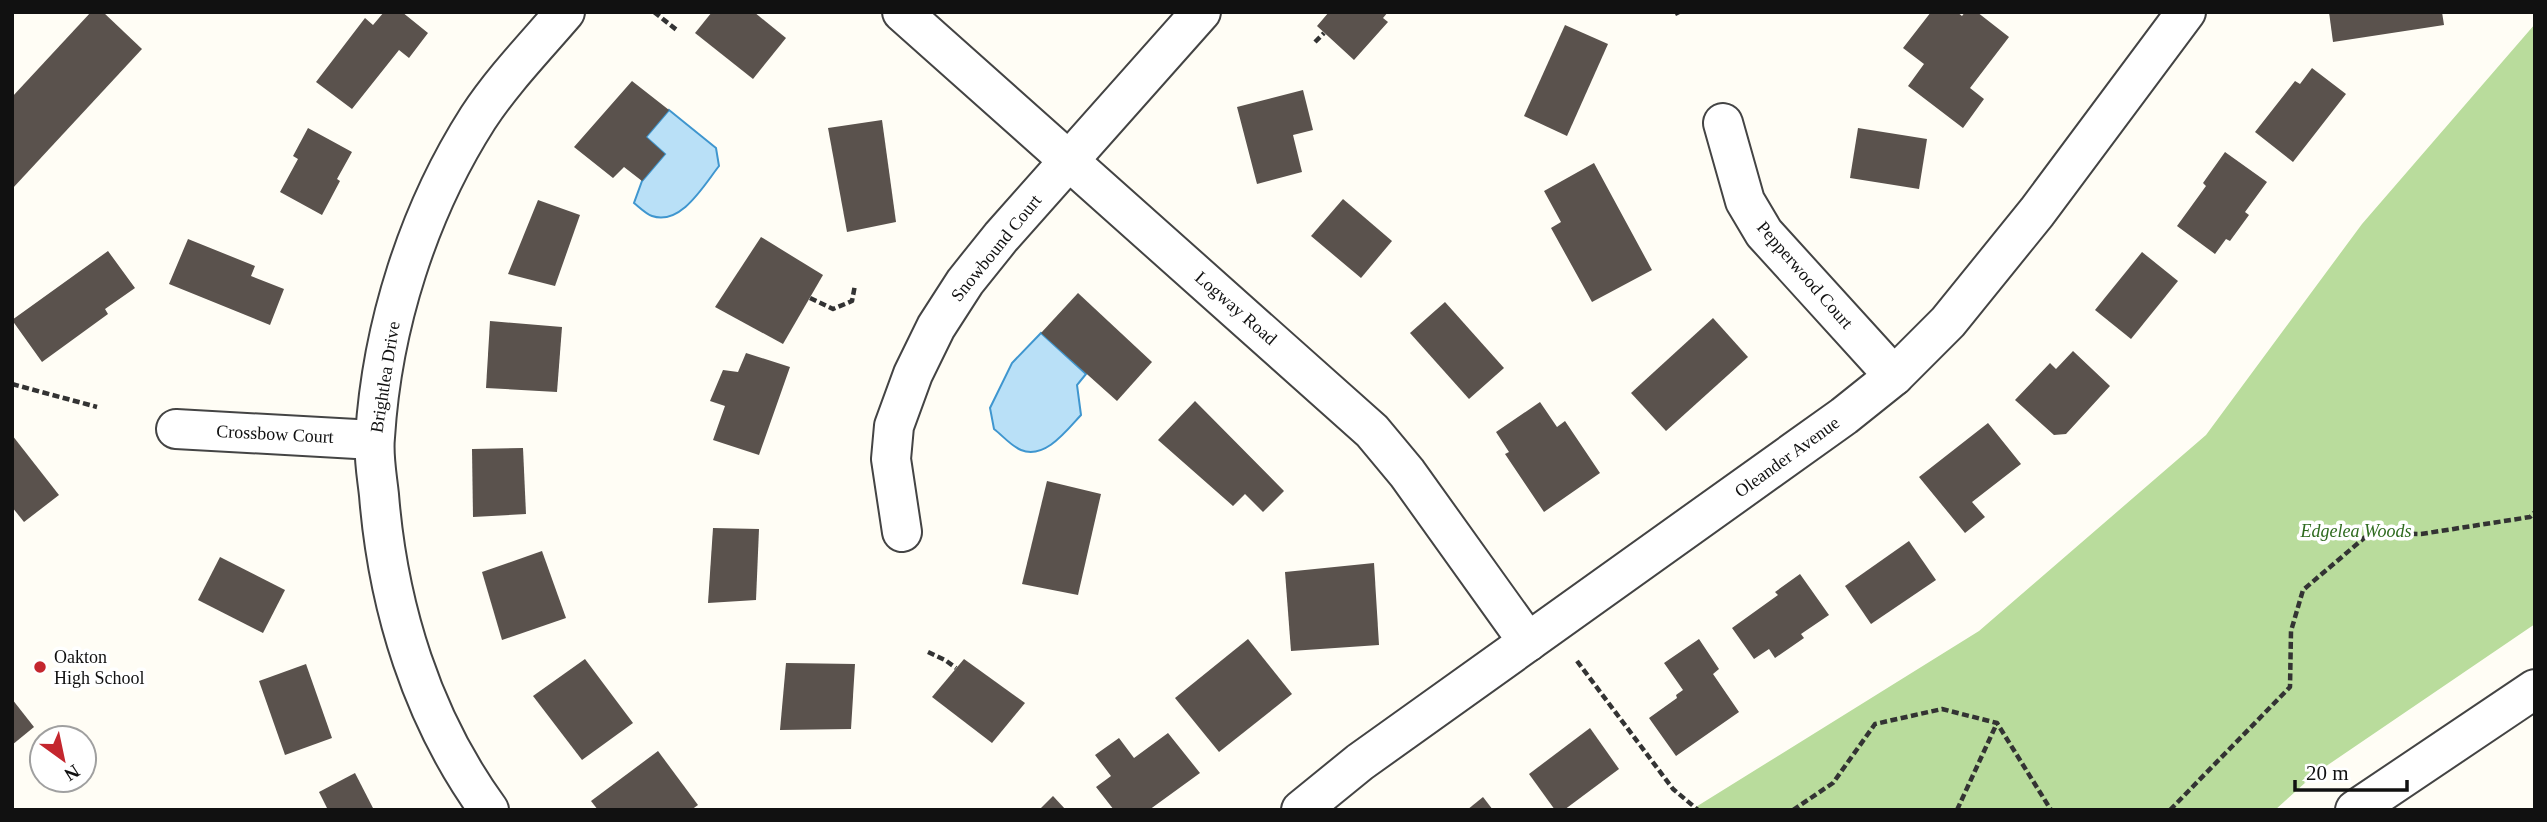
<svg xmlns="http://www.w3.org/2000/svg" width="2547" height="822" viewBox="0 0 2547 822" font-family="Georgia,serif">
<style>
.forest{fill:#b9dc9c}
.water{fill:#b9e0f7;stroke:#3f96cf;stroke-width:2}
.building{fill:#5a524d}
.lines{fill:none;stroke-linecap:round;stroke-linejoin:round}
.minor-casing{stroke:#444;stroke-width:42}
.tertiary-casing{stroke:#444;stroke-width:42}
.path{stroke:#333;stroke-width:4.5;stroke-dasharray:7 3.5;stroke-linecap:butt}
.minor{stroke:#fff;stroke-width:38}
.tertiary{stroke:#fff;stroke-width:38}
.poi-dot{fill:#c4262e;stroke:#fff;stroke-width:2.5}
.labels{text-anchor:middle;stroke-width:7;stroke-linejoin:round;paint-order:stroke}
.street-label{font-size:18px;fill:#111;stroke:#fff}
.park-label{font-size:18px;font-style:italic;fill:#2f6b1f;stroke:#fff}
.poi-label{font-size:18px;fill:#111;stroke:#fff;text-anchor:start}
</style>
<rect width="100%" height="100%" fill="#fffdf5"/>
<!-- forest -->
<polygon class="forest" points="2535,24 2535,624 2316,773 2275,810 1691,810 1979,631 2206,435 2362,224"/>
<!-- water -->
<g class="water">
<path d="M669,110l47,38 3,18c-15,19 -38,60 -67,50 -6,-2 -13,-9 -18,-13l8,-22 23,-27 -19,-17z"/>
<path d="M1041,333l45,41 -9,11 4,30c-14,15 -36,45 -60,35 -10,-4 -19,-15 -27,-21l-4,-21 22,-45z"/>
</g>
<!-- building -->
<g class="building">
<polygon points="91,12 103,12 142,49 12,189 12,97"/>
<polygon points="384,12 402,12 428,33 409,58 399,50 352,109 316,82 365,18 373,25"/>
<polygon points="712,12 754,12 786,38 753,79 695,33"/>
<polygon points="1329,12 1388,12 1383,18 1388,22 1354,60 1317,26"/>
<polygon points="1931,12 1957,12 1962,16 1965,12 1977,12 2009,37 1970,88 1984,99 1963,128 1908,86 1924,64 1903,48"/>
<polygon points="2329,12 2442,12 2444,25 2333,42"/>
<polygon points="1565,25 1608,44 1567,136 1524,116"/>
<polygon points="2312,68 2346,94 2293,162 2255,132 2295,81 2300,84"/>
<polygon points="632,81 669,110 646,137 665,154 642,181 624,167 613,178 574,147"/>
<polygon points="1303,90 1313,130 1293,135 1302,172 1257,184 1237,107"/>
<polygon points="882,120 896,222 847,232 828,128"/>
<polygon points="308,128 352,152 337,179 340,181 322,215 280,192 298,159 293,156"/>
<polygon points="1858,128 1927,139 1919,189 1850,178"/>
<polygon points="2225,152 2267,182 2245,212 2249,215 2230,241 2226,239 2215,254 2177,226 2206,186 2203,183"/>
<polygon points="1594,163 1652,270 1592,302 1551,228 1561,222 1544,191"/>
<polygon points="1343,199 1392,241 1361,278 1311,236"/>
<polygon points="538,200 580,215 555,286 508,274"/>
<polygon points="761,237 823,275 783,344 715,307"/>
<polygon points="188,239 255,266 251,276 284,289 270,325 169,284"/>
<polygon points="108,251 135,288 105,309 108,314 42,362 12,320"/>
<polygon points="2142,252 2178,281 2131,339 2095,310"/>
<polygon points="1078,293 1152,362 1117,401 1041,333"/>
<polygon points="1445,302 1504,368 1469,399 1410,333"/>
<polygon points="1713,318 1748,357 1666,431 1631,393"/>
<polygon points="490,321 562,327 557,392 486,388"/>
<polygon points="2073,351 2110,386 2066,434 2054,435 2015,400 2050,363 2056,369"/>
<polygon points="746,353 790,367 759,455 713,440 725,406 710,401 723,370 738,372"/>
<polygon points="1195,401 1284,491 1263,512 1245,494 1233,506 1158,440"/>
<polygon points="1540,402 1557,427 1565,421 1600,473 1544,512 1505,454 1509,452 1496,432"/>
<polygon points="1988,423 2021,464 1972,502 1985,517 1965,533 1919,477"/>
<polygon points="12,435 59,495 24,522 12,507"/>
<polygon points="523,448 526,514 473,517 472,449"/>
<polygon points="1047,481 1101,494 1078,595 1022,584"/>
<polygon points="713,528 759,529 756,600 708,603"/>
<polygon points="1909,541 1936,580 1871,624 1845,586"/>
<polygon points="542,551 566,618 502,640 482,572"/>
<polygon points="220,557 285,590 263,633 198,600"/>
<polygon points="1374,563 1379,645 1291,651 1285,572"/>
<polygon points="1800,574 1829,615 1801,634 1804,638 1775,658 1769,649 1754,659 1732,628 1778,595 1775,592"/>
<polygon points="1248,639 1292,694 1219,752 1175,698"/>
<polygon points="1699,639 1719,669 1713,674 1739,712 1676,756 1649,718 1677,698 1676,695 1683,690 1664,663"/>
<polygon points="585,659 633,723 582,760 533,696"/>
<polygon points="964,659 1025,703 992,743 932,697"/>
<polygon points="786,663 855,664 851,729 780,730"/>
<polygon points="306,664 332,738 285,755 259,681"/>
<polygon points="12,699 34,727 12,745"/>
<polygon points="1590,728 1619,769 1564,810 1555,810 1529,774"/>
<polygon points="1168,733 1200,773 1149,810 1114,810 1096,787 1111,776 1095,755 1119,738 1134,758"/>
<polygon points="658,751 698,805 691,810 598,810 591,801"/>
<polygon points="355,773 374,810 328,810 319,792"/>
<polygon points="1053,796 1066,810 1039,810"/>
<polygon points="1483,797 1493,810 1467,810"/>
</g>
<g class="lines">
<defs>
<g id="minor">
<polyline points="902,12 1372,431 1407,473 1528,642"/>
<polyline points="1723,123 1745,201 1764,233 1894,376"/>
<polyline points="176,429 374,440"/>
<polyline points="902,532 891,459 894,426 913,374 936,327 965,282 1001,237 1201,12"/>
<path d="M489,810c-67,-92 -101,-203 -110,-315 -2,-19 -6,-39 -4,-58 7,-111 43,-225 103,-319 25,-38 57,-71 87,-106"/>
<polyline points="1301,810 1360,762 1844,416 1894,376 1948,322 2037,212 2186,12"/>
</g>
<polyline id="tertiary" points="2355,810 2535,689"/>
</defs>
<!-- minor casing -->
<use href="#minor" class="minor-casing"/>
<!-- tertiary casing -->
<use href="#tertiary" class="tertiary-casing"/>
<!-- path -->
<g class="path">
<polyline points="654,12 678,31"/>
<polyline points="1675,14 1679,12"/>
<polyline points="1315,42 1324,33"/>
<polyline points="810,298 833,309 852,301 855,285"/>
<polyline points="12,384 97,407"/>
<polyline points="928,652 945,660 956,668"/>
<polyline points="1577,661 1673,789 1698,810"/>
<polyline points="1793,810 1833,783 1875,724 1942,709 1997,723 2051,810"/>
<polyline points="1957,810 1997,723"/>
<polyline points="2170,810 2290,687 2291,631 2303,590 2370,533 2421,534 2530,517 2535,512"/>
</g>
<!-- minor -->
<use href="#minor" class="minor"/>
<!-- tertiary -->
<use href="#tertiary" class="tertiary"/>
</g>
<!-- markers -->
<circle class="poi-dot" cx="40" cy="667" r="7"/>
<g class="labels">
<!-- street labels -->
<g class="street-label">
<text transform="translate(996 248) rotate(-51)" y="6">Snowbound Court</text>
<text transform="translate(1805 275) rotate(49)" y="6">Pepperwood Court</text>
<text transform="translate(1236 308) rotate(41)" y="6">Logway Road</text>
<text transform="translate(385 377) rotate(-81)" y="6">Brightlea Drive</text>
<text transform="translate(275 434) rotate(3)" y="6">Crossbow Court</text>
<text transform="translate(1787 457) rotate(-36)" y="6">Oleander Avenue</text>
</g>
<!-- park labels -->
<g class="park-label">
<text x="2356" y="537">Edgelea Woods</text>
</g>
<!-- poi labels -->
<g class="poi-label">
<text x="54" y="663">Oakton<tspan x="54" dy="21">High School</tspan></text>
</g>
</g>
<!-- border -->
<rect width="2547" height="822" fill="none" stroke="#111111" stroke-width="28"/>
<!-- north arrow -->
<g transform="translate(63 759) rotate(147)"><circle r="33" fill="#ffffff" stroke="#a0a0a0" stroke-width="2"/>
<path d="M0-5L12 26L0 18L-12 26Z" fill="#c4262e"/>
<text y="-10" font-size="19" font-weight="bold" text-anchor="middle" fill="#111111">N</text>
</g>
<!-- scale -->
<path d="M2295 780v10h112v-10" fill="none" stroke="#111111" stroke-width="3.5"/>
<text x="2306" y="780" font-size="21" fill="#111111" stroke="#ffffff" stroke-width="5" paint-order="stroke">20 m</text>
</svg>
